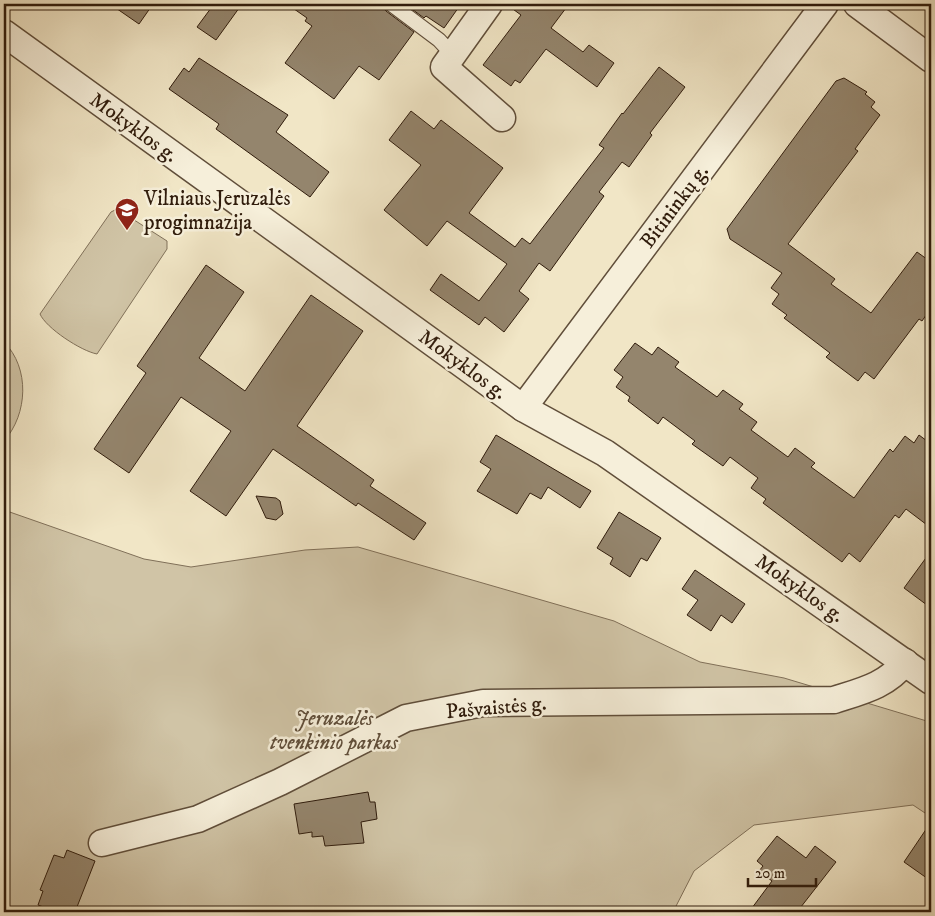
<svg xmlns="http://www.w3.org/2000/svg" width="935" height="916" viewBox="0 0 935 916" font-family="'IM FELL DW Pica',serif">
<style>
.green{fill:#d0c4a6;stroke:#807059}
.building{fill:#94856d;stroke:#301c0c}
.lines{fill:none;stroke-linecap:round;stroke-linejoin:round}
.service-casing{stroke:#604e3a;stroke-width:16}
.minor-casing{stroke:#604e3a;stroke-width:29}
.service{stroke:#f6efda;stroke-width:14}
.minor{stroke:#f6efda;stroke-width:26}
.labels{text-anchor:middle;stroke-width:5;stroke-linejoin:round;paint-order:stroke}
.street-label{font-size:21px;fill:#301c0c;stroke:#f6efda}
.poi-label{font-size:21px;fill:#301c0c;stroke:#f6efda;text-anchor:start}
.park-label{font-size:21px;font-style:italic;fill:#604e3a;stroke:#f6efda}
</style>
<rect width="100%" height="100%" fill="#f1e6c6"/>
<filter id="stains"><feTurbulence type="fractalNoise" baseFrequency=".004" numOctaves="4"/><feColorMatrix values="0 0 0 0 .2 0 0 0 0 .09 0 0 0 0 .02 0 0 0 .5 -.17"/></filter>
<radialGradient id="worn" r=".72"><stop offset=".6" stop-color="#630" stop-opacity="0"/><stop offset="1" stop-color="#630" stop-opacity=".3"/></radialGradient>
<!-- green -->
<g class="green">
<path d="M117,209l50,32v8l-70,105c-16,-3 -51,-26 -57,-40l71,-102z"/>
<path d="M4,342c26,26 24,72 0,99z"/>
<polygon points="4,510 144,559 191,567 305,550 358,547 614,621 700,662 784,678 930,722 931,817 913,805 754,825 694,871 673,912 4,912"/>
</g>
<!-- building -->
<g class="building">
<polygon points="110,4 153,4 139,24"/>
<polygon points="214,4 242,4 216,40 197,27"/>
<polygon points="287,4 382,4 386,11 414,32 379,80 359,66 334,99 285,63 312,26 305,21 307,18"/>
<polygon points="405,4 461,4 444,28 426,16 424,18"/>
<polygon points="506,4 569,4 551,28 583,52 589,45 614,63 597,87 546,49 520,83 515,80 511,86 483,65 521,15"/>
<polygon points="199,58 288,115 276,132 329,172 310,197 216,129 219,124 169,89 184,68 189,72"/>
<polygon points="659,67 685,87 650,133 652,135 629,167 622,162 599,192 604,196 550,271 539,263 519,291 529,299 504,332 485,317 479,325 430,290 441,274 479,301 507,264 447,221 427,246 384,210 421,165 389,140 411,111 434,129 441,120 503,168 469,213 515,247 522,238 530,244 604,148 599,145 622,113 623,114"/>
<polygon points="844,78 867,92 865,94 875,102 871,107 880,115 855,149 858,151 788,244 835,279 831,284 871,313 917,252 931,262 931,308 922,321 919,319 874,379 865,372 858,381 826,357 830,353 784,318 787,315 772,304 779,294 771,288 782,273 730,239 727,229 836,81"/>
<polygon points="206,265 244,292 199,358 245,391 311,295 363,331 297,426 374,480 370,486 426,523 414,540 358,503 356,506 273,449 226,516 190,491 231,431 181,397 129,473 94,449 146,373 137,366"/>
<polygon points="635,343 652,355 658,347 679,362 675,367 717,397 723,390 743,404 739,409 757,422 751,430 788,457 795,448 815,463 811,467 854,498 890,449 893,452 905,436 914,443 919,435 931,444 931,528 906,509 899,518 895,515 860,562 849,553 842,562 763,503 766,499 751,488 758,478 730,457 723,466 692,444 695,441 663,417 658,424 628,401 630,397 616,387 623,377 614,370"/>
<polygon points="496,435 591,491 580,508 548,487 541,499 530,493 517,514 477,491 491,469 480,462"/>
<polygon points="256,496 276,498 280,501 283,514 276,520 266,518"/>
<polygon points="619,512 661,538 647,561 641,558 630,577 610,564 613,558 597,548"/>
<polygon points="931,551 931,608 904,588"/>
<polygon points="695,570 745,604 732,623 721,615 711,631 687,615 698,600 682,589"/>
<polygon points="368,792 370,802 375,802 377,819 361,822 364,843 325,846 323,836 312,837 312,832 299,834 294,804"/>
<polygon points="931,822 931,881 904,862"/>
<polygon points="777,836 806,858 815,846 836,862 797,912 749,912 772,881 759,871 763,866 757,861"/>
<polygon points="67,850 95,861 75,912 57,912 38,905 43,891 40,890 54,855 64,858"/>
</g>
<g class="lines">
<defs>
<polyline id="service" points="391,4 439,40 453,55"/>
<g id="minor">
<polyline points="489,4 444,67 502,118"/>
<polyline points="857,4 931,59"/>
<polyline points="4,33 523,408 605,453 931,681"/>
<polyline points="523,408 825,4"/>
<path d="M102,843l96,-24 82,-37 126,-64 77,-15 351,-3c28,-9 52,-14 71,-38"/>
</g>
</defs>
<!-- service casing -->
<use href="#service" class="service-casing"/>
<!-- minor casing -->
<use href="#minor" class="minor-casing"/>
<!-- service -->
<use href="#service" class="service"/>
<!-- minor -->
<use href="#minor" class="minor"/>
</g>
<!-- icons -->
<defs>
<symbol id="school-pin" viewBox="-11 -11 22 30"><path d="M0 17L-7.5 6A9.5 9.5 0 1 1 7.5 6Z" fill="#8f2418" stroke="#f6efda"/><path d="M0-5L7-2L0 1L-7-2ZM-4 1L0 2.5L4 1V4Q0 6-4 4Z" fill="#fff"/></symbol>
</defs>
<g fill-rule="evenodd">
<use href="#school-pin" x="113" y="196" width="28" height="38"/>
</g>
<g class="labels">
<!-- street labels -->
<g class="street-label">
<text transform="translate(134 127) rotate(36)" y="7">Mokyklos g.</text>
<text transform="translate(674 206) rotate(-53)" y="7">Bitininkų g.</text>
<text transform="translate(463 364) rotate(36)" y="7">Mokyklos g.</text>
<text transform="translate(800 588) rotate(35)" y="7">Mokyklos g.</text>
<text transform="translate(496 707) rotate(-5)" y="7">Pašvaistės g.</text>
</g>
<!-- poi labels -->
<g class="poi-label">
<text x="144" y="205">Vilniaus Jeruzalės<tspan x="144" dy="24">progimnazija</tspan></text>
</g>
<!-- park labels -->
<g class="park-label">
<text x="334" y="725">Jeruzalės<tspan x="334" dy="24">tvenkinio parkas</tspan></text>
</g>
</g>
<!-- margin -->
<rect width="935" height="916" fill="none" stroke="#f1e6c6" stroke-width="20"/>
<rect x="5" y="5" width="925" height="906" fill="none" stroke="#301c0c" stroke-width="2.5"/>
<rect x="10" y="10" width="915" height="896" fill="none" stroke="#301c0c"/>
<!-- scale -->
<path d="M748 878v8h68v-8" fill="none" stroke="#301c0c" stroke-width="2.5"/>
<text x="755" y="878" font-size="15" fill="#301c0c" stroke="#f6efda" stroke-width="4" paint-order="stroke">20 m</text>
<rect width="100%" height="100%" filter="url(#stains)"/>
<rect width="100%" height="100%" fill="url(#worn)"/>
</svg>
